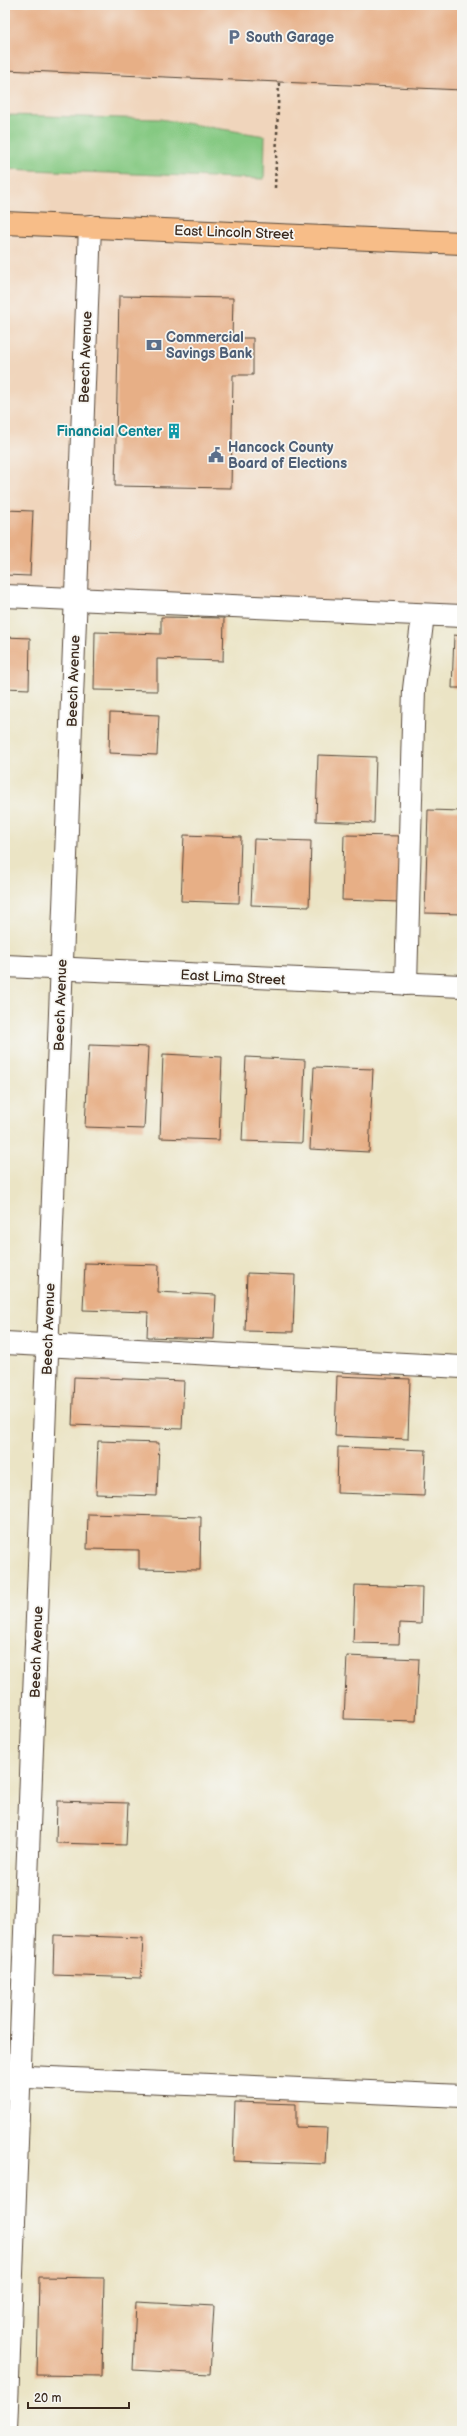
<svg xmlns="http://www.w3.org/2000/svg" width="467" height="2436" viewBox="0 0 467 2436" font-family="'Balsamiq Sans',sans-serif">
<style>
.built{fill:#f0d5bc}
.green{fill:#85c982;stroke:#607a50}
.building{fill:#e7af86}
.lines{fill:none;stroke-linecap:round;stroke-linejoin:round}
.minor-casing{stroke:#554637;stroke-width:24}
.major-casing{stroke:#554637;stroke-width:24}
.path{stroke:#554637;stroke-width:2.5;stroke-dasharray:3 3;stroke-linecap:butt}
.minor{stroke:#fff;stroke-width:22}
.major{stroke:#f7bd88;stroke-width:22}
.labels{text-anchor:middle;stroke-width:3.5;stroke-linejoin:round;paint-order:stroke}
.service-label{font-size:14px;font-weight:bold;fill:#4e5e75;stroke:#f6f6f2;text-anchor:start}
.street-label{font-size:14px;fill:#3b2a1e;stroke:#f6f6f2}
.culture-label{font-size:14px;font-weight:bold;fill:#0d838f;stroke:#f6f6f2;text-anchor:end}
</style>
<rect width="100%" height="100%" fill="#f6f6f2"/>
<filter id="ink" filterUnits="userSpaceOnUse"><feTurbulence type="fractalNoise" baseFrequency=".025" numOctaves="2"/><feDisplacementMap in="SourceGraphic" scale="8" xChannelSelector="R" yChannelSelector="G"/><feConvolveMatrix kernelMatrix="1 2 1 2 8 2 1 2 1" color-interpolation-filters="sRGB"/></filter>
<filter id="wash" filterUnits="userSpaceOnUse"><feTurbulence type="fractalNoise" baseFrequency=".012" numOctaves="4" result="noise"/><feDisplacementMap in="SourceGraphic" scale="16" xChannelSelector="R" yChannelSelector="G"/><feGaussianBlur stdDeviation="0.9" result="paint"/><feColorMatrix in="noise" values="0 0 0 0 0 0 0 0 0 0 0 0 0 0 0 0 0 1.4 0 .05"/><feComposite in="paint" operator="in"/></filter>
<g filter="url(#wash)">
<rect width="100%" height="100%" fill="#ebe4c5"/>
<!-- built -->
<polygon class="built" points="5,5 462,5 462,616 5,594"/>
<!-- green -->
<polygon class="green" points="5,115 160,119 265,136 264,179 5,169"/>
<g id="blocks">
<!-- building -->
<g class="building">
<polygon points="5,5 462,5 462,90 5,70"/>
<polygon points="119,296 233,298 232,338 253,338 253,375 233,375 231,488 115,486"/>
<polygon points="5,510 33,511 30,576 5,575"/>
<polygon points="161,617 224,618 223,661 157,659 157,691 94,690 95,632 161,634"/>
<polygon points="454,635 462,636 462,688 452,688"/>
<polygon points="5,637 30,638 29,689 5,688"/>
<polygon points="110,713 159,715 157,755 109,753"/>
<polygon points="318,755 376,757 374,823 316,821"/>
<polygon points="428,810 462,811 462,914 425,913"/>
<polygon points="184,835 241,837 239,903 181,901"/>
<polygon points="344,835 402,836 400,902 342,900"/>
<polygon points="254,839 311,841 309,907 251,905"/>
<polygon points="89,1045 148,1047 144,1129 85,1127"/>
<polygon points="163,1054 222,1057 219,1140 160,1138"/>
<polygon points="246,1057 305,1060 302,1143 242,1141"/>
<polygon points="314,1067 373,1069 369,1152 310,1149"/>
<polygon points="85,1263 159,1265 158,1292 216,1295 214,1339 147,1337 148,1312 83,1310"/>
<polygon points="247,1273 295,1275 293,1332 245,1331"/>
<polygon points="337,1376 410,1379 408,1439 335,1436"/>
<polygon points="74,1377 184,1381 182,1429 72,1425"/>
<polygon points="98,1441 159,1443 157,1496 96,1494"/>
<polygon points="338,1447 426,1450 424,1496 337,1493"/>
<polygon points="88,1514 201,1517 200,1570 139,1569 139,1550 87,1549"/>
<polygon points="355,1585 422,1587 421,1624 400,1623 399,1644 353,1643"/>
<polygon points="347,1656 419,1659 416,1721 344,1719"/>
<polygon points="57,1801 128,1803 126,1845 56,1843"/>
<polygon points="54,1935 143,1938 141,1978 53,1975"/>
<polygon points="235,2102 296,2104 296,2127 327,2128 325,2164 233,2161"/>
<polygon points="39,2277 104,2278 102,2376 37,2375"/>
<polygon points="136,2302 214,2306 210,2374 133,2370"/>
</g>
</g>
</g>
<g filter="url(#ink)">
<use href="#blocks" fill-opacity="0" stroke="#554637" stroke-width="1"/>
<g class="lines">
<defs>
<g id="minor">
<polyline points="5,596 462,616"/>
<polyline points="5,966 462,986"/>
<polyline points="406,984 414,689 423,615"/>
<polyline points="5,1343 462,1367"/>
<polyline points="5,2076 462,2096"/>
<polyline points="6,2431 90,226"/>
</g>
<polyline id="major" points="5,223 462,243"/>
</defs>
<!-- minor casing -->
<use href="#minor" class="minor-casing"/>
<!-- major casing -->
<use href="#major" class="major-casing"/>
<!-- path -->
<polyline class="path" points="275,188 279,81"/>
<!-- minor -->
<use href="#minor" class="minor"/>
<!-- major -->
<use href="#major" class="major"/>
</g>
</g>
<!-- icons -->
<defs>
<symbol id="parking-bare" viewBox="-9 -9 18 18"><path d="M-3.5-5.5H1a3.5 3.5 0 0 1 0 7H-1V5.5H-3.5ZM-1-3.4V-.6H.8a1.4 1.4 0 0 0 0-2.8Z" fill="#5c6f8a" stroke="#f6f6f2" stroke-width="2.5" paint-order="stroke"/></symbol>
<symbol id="bank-bare" viewBox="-9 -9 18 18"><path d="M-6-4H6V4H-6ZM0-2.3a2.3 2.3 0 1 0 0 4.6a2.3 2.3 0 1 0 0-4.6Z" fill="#5c6f8a" stroke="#f6f6f2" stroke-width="2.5" paint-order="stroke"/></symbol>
<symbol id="building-bare" viewBox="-9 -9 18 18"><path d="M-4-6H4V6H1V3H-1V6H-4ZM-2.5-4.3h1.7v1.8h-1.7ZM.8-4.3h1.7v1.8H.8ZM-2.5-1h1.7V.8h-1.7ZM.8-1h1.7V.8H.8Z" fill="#0f9aa8" stroke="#f6f6f2" stroke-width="2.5" paint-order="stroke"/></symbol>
<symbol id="civic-bare" viewBox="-9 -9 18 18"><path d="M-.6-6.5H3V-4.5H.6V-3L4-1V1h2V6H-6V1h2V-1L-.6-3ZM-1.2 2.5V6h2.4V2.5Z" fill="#5c6f8a" stroke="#f6f6f2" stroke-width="2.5" paint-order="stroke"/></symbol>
</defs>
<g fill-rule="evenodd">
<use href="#parking-bare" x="223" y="26" width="22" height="22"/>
<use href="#bank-bare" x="143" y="334" width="22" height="22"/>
<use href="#building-bare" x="163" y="420" width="22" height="22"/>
<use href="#civic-bare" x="205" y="444" width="22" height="22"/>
</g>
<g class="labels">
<!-- service labels -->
<g class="service-label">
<text x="246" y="42">South Garage</text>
<text x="166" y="342">Commercial<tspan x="166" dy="16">Savings Bank</tspan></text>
<text x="228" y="452">Hancock County<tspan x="228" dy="16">Board of Elections</tspan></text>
</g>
<!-- street labels -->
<g class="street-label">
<text transform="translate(234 232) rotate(2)" y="5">East Lincoln Street</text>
<text transform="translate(85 357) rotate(-88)" y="5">Beech Avenue</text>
<text transform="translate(73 681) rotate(-88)" y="5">Beech Avenue</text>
<text transform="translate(233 977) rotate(3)" y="5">East Lima Street</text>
<text transform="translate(60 1005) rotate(-88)" y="5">Beech Avenue</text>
<text transform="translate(48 1329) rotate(-88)" y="5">Beech Avenue</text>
<text transform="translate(36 1652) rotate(-88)" y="5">Beech Avenue</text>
</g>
<!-- culture labels -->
<g class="culture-label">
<text x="162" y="436">Financial Center</text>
</g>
</g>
<!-- margin -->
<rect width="467" height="2436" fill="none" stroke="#f6f6f2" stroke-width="20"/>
<!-- scale -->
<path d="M28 2402v6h101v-6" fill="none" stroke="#3b2a1e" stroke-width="2"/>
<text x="34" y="2402" font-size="12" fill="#3b2a1e" stroke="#f6f6f2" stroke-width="3" paint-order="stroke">20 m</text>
</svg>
